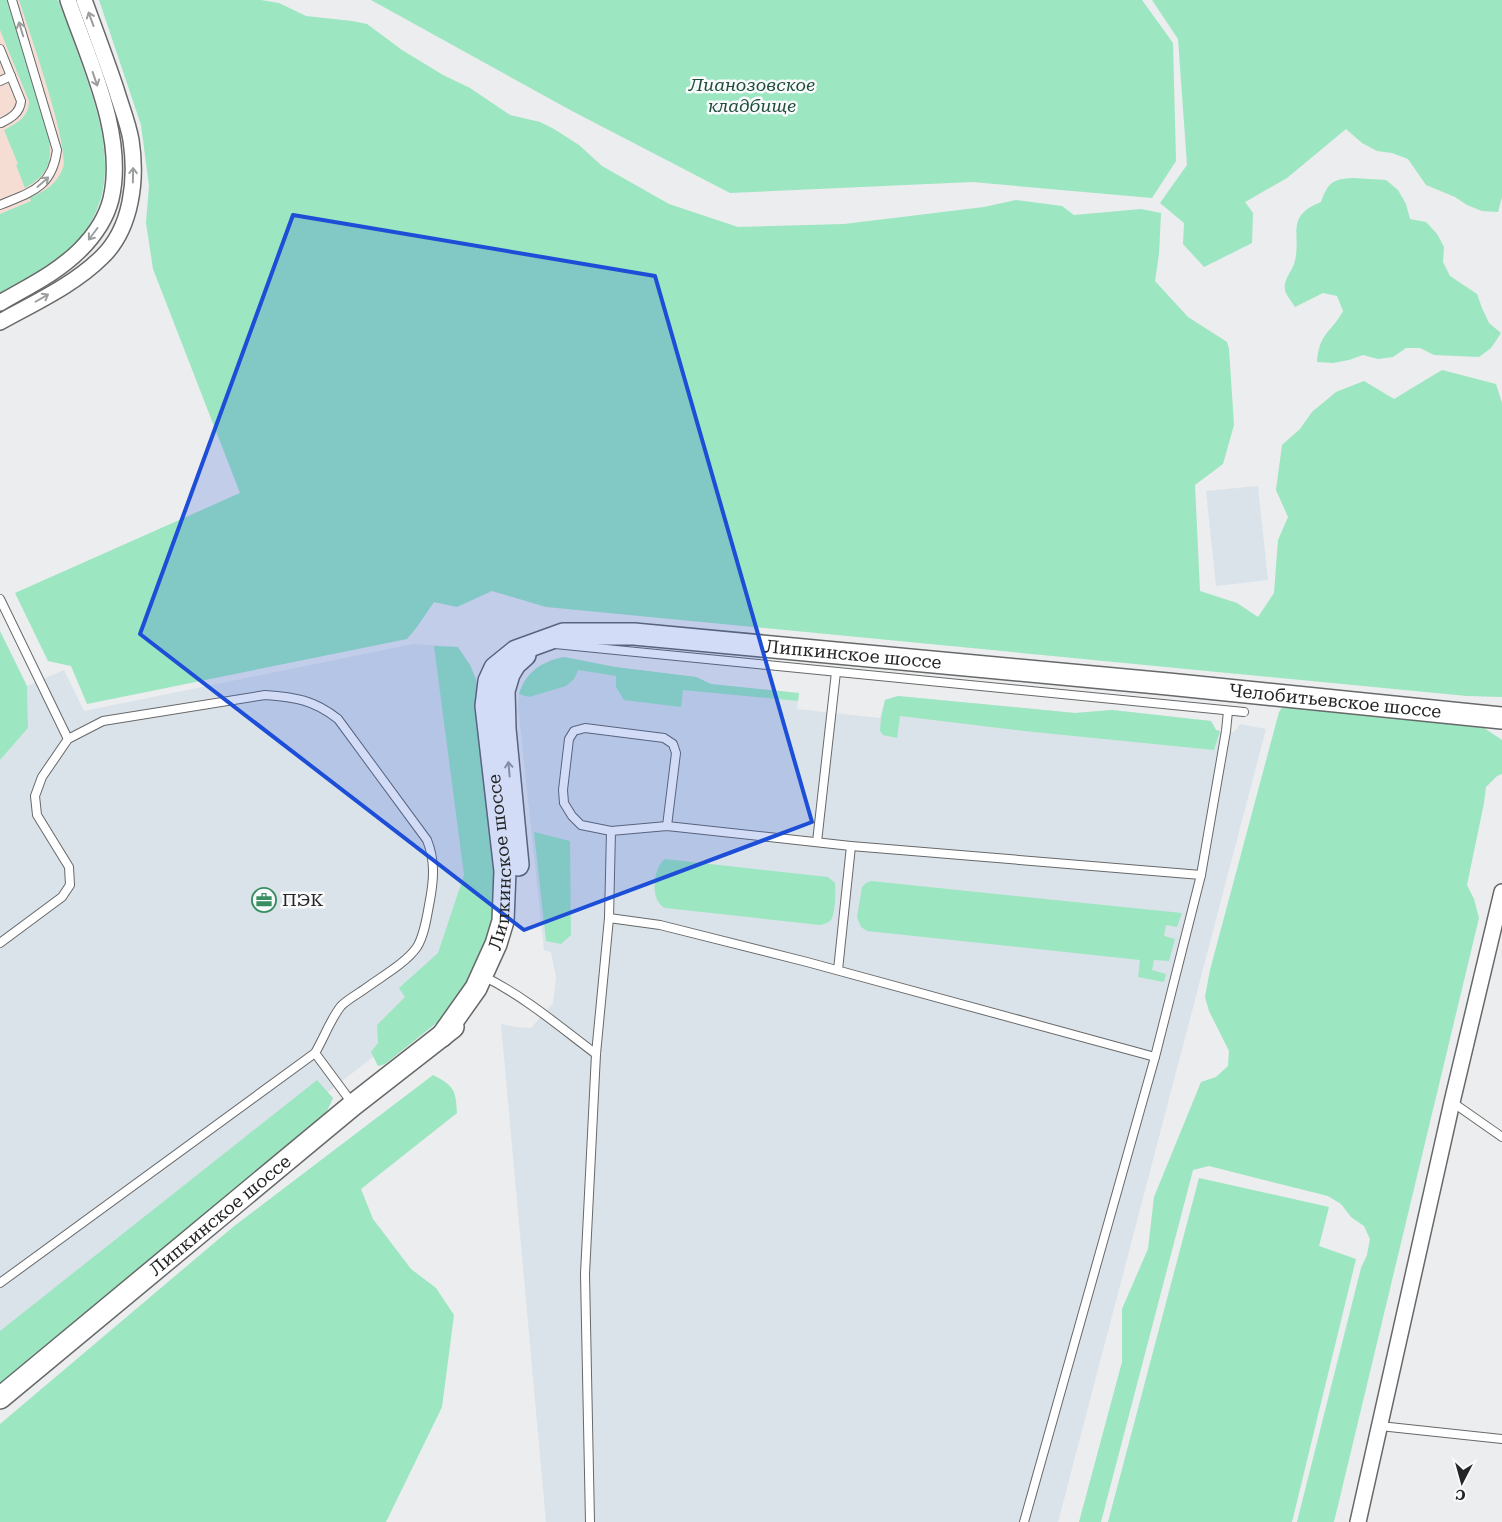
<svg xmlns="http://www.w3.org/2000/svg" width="1502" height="1522" viewBox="0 0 1502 1522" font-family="'Roboto Serif',serif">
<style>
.commercial{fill:#f5ddd4}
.built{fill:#dbe3ea}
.green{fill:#9ce6c1}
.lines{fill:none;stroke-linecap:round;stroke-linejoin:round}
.lane-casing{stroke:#676869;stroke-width:10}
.street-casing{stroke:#676869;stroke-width:18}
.secondary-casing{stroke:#676869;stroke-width:24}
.lane{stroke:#fff;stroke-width:8}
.street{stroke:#fff;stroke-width:15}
.secondary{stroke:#fff;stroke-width:21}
.oneway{stroke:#9c9d9d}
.marked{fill:#1d4ed8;fill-opacity:0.2;stroke:#1d4ed8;stroke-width:4;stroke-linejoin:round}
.labels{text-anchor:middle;stroke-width:5;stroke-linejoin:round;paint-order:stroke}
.park-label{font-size:18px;font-style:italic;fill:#204d39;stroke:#f8fafc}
.street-label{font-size:18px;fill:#242525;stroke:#f8fafc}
.poi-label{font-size:18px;fill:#242525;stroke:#f8fafc;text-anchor:start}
</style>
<rect width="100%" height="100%" fill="#ebedee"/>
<!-- commercial -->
<polygon class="commercial" points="0,0 38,0 82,200 0,271"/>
<!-- built -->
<g class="built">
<polygon points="1258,486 1268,580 1216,586 1206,491"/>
<polygon points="413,644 458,647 493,884 457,993 338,1084 0,1356 0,760 28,728 27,686 64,670 84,711"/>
<polygon points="564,657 615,667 696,677 711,684 799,693 797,709 880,718 885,700 898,696 1075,713 1112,710 1211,721 1216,730 1220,731 1234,732 1240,724 1266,729 1058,1522 546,1522 501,1024 516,1027 531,1028 553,1003 556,977 551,952 544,950 518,706 519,694 523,682 530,674 550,660"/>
</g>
<!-- green -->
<g class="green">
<path d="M0,0h7l41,132c5,27 2,42 -23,56l-9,-23 2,-1 -14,-34c13,-7 25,-13 25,-29l-29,-71z"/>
<path d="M19,0h39c9,23 17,45 25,68 22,63 42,131 -16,183 -19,18 -44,29 -67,42v-79l31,-13 -1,-3c15,-7 27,-14 33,-30 7,-22 -35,-140 -44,-168z"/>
<polygon points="99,0 261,0 279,3 306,16 352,21 367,24 402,50 443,75 470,88 510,115 540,122 554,129 579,145 602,166 669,204 738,227 844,224 984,207 1016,200 1062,206 1074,215 1141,209 1161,213 1159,254 1155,281 1188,317 1227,342 1229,349 1234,425 1223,464 1195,485 1200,591 1237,603 1258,617 1274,593 1278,540 1288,517 1276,490 1282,445 1300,429 1312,412 1336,392 1364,381 1394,399 1442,370 1496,384 1502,403 1502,697 1467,696 546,607 492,591 457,607 434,602 417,627 407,639 87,704 71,666 48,661 15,593 240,493 153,269 146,223 149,186 141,125"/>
<polygon points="371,0 1142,0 1173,43 1176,161 1152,198 972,182 730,193 572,111"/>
<polygon points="1152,0 1502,0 1502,197 1498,212 1482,211 1467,205 1455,197 1426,185 1408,159 1392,153 1377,151 1362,143 1346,129 1287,178 1245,202 1253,213 1252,243 1204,267 1183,244 1184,223 1160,203 1187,165 1178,39"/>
<path d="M1353,178l33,2 12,10 8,14 4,15 16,3 11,12 7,13 -1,15 7,14 27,18 5,14 7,15 12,10 -10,15 -12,9 -45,-2 -14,-7h-14l-13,9 -15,2 -15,-4 -14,5 -16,3 -16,-1c2,-29 14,-29 26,-51l-6,-15 -14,-3 -28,14c-3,-5 -9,-12 -10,-17 -2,-10 6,-17 9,-26 9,-28 -11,-47 27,-62 7,-19 11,-23 32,-24z"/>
<polygon points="0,631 27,686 28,728 0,760"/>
<polygon points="434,646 458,647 470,665 476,679 498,884 499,903 483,959 444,1017 385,1064 378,1066 371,1052 378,1043 377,1025 405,997 399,988 438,953 464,875"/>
<path d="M564,657l51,10 81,10 15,7 88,9 -1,8 -115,-11 -2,17 -57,-7 -8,-13v-11l-38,-6 -4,9 -8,7 -37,11 -10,-3c8,-23 22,-32 45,-37z"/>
<polygon points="898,696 1075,713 1112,710 1211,721 1216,730 1220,731 1214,750 1024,731 900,716 897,738 883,735 880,731 881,718 885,700"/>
<polygon points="1283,706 1484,728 1502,740 1502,774 1497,776 1486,787 1484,803 1467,885 1474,899 1479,918 1334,1522 1297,1522 1361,1268 1367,1255 1370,1239 1364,1226 1351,1217 1341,1204 1328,1196 1209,1166 1193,1170 1101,1522 1079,1522 1122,1362 1122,1309 1148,1249 1154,1197 1201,1082 1216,1077 1228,1066 1229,1051 1209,1011 1205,997 1210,970 1279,712"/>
<polygon points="534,832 570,841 571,935 561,944 546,941"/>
<path d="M665,859l163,18 7,6c1,7 0,32 -4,37 -3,3 -7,4 -11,5l-155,-17c-16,-7 -12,-41 0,-49z"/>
<polygon points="871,881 1182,913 1177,927 1166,925 1164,936 1175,939 1169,961 1154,960 1152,970 1166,974 1164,982 1138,977 1140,960 867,931 861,927 857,917 862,887 866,883"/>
<path d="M433,1075c21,11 23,15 24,38l-96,76 12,30 38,50 25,19 18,27 -12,92 -56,115h-386v-98l233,-197z"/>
<polygon points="317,1080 333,1098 327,1111 317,1123 0,1385 0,1331"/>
<polygon points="1199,1178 1329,1207 1319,1246 1356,1259 1292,1522 1108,1522"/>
</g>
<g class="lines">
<defs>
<g id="lane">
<path d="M0,49l21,52c-1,12 -10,17 -20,22"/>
<polyline points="0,81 11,76"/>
<path d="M0,205c31,-13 52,-17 57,-55l-45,-150"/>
<polyline points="0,599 68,739"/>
<polyline points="555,644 1244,712"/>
<polyline points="611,831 581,825 572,816 564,803 563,790 569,739 574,731 585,728 664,738 673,744 676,753 667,826"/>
<polyline points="817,842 836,672"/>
<polyline points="1201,875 1226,731 1228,711"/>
<polyline points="609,918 611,831 667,826 851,846 1201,875 1155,1057"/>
<path d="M0,943l62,-46 8,-12 -1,-18 -32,-52 -2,-19 7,-19 26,-38 35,-18 162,-26c30,2 49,5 73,24l89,121c8,20 7,38 3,60 -3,15 -5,34 -13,47 -11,16 -36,30 -51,41 -8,6 -18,11 -25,18 -11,14 -17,32 -26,47l-315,230"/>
<polyline points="838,970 851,846"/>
<path d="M483,976c41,20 77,51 113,78"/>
<polyline points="315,1053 352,1103"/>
<polyline points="1452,1102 1502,1137"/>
<polyline points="1380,1426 1502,1439"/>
<polyline points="590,1522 585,1274 596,1054 609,918 660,925 807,962 1155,1057 1024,1522"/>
</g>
<g id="street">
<path d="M0,303c27,-16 57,-30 80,-53 14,-14 26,-31 31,-51 15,-64 -23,-140 -43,-199"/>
<path d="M0,322c34,-19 74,-37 102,-65 30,-29 35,-78 29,-117 -3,-17 -10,-34 -15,-51 -10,-30 -21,-59 -32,-89"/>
<polyline points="1358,1522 1452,1102 1502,892"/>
</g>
<g id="secondary">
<polyline points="518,865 505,729 504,691 509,674 515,664 525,655"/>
<path id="s1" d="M442,1036l34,-48 20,-44 7,-23 2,-50 -19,-165 3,-25 6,-13 21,-17 47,-17h71l534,50 334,34"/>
<path id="s2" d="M0,1398l353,-293 100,-78"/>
</g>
</defs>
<!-- lane casing -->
<use href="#lane" class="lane-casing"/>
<!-- street casing -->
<use href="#street" class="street-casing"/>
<!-- secondary casing -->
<use href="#secondary" class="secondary-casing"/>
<!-- lane -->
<use href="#lane" class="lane"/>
<!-- street -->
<use href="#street" class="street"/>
<!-- secondary -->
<use href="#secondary" class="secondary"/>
</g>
<!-- one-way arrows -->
<defs><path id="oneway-shaft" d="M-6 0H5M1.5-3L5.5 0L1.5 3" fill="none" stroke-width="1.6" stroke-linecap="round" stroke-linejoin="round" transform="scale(1.25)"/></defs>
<g class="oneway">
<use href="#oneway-shaft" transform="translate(91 19) rotate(-110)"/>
<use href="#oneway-shaft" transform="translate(21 29) rotate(-107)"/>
<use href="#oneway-shaft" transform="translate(95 79) rotate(71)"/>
<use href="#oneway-shaft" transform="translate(133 175) rotate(-89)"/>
<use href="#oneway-shaft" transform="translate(43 182) rotate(-41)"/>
<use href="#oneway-shaft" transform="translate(93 234) rotate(127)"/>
<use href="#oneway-shaft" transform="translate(42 298) rotate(-30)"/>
<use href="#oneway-shaft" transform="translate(509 769) rotate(-95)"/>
</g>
<!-- marked area -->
<path class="marked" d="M293,215l362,61 157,546 -288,108 -384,-296z"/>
<!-- icons -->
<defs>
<symbol id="office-ring" viewBox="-11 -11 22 22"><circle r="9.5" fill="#f8fafc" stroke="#3a8f62" stroke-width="1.5"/><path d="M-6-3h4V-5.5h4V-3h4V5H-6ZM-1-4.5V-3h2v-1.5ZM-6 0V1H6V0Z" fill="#3a8f62"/></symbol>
</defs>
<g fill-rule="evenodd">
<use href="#office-ring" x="250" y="886" width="28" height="28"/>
</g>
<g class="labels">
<!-- park labels -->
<g class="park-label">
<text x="752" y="91">Лианозовское<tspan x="752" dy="21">кладбище</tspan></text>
</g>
<!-- street labels -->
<g class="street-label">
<text dy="6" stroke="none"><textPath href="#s1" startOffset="755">Липкинское шоссе</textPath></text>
<text dy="6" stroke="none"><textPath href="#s1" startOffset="1239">Челобитьевское шоссе</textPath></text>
<text dy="6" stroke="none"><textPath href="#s1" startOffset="190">Липкинское шоссе</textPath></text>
<text dy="6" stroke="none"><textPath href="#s2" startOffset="286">Липкинское шоссе</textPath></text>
</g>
<!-- poi labels -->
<g class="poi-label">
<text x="282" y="906">ПЭК</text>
</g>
</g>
<!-- north arrow -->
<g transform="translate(1462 1482) rotate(186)" stroke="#f8fafc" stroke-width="4" paint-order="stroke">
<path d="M0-4L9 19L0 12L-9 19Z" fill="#242525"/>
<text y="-8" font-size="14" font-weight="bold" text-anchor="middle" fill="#242525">С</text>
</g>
</svg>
